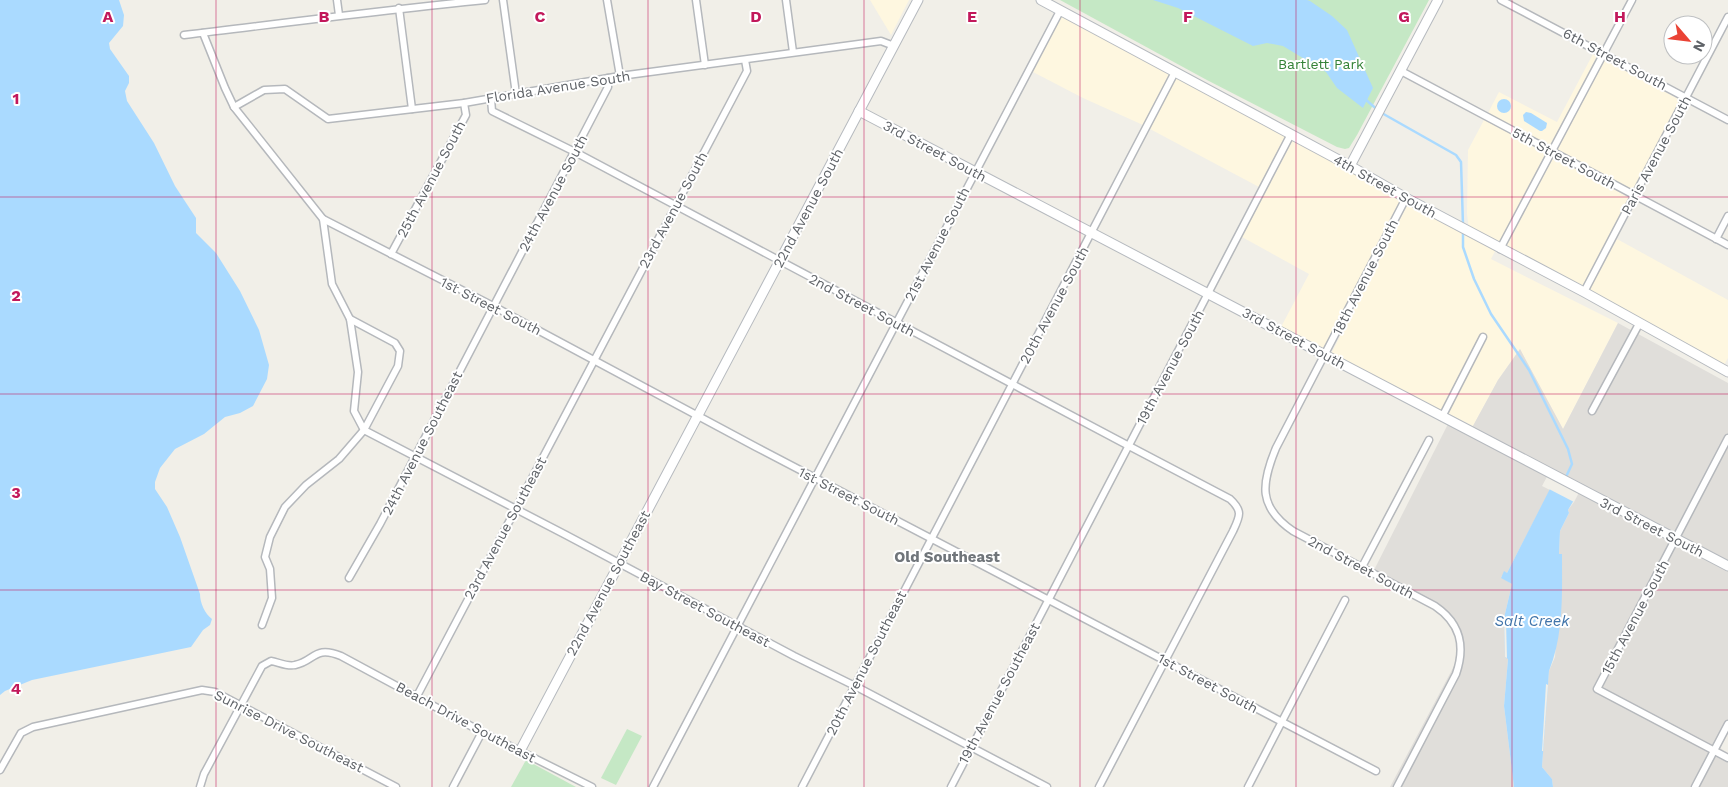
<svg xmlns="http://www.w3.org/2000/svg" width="1728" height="787" viewBox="0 0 1728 787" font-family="'Work Sans',sans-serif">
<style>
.commercial{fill:#fef7e0}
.industrial{fill:#e0deda}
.green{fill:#c5e8c5}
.water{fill:#aadaff}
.pier{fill:#f1efe8}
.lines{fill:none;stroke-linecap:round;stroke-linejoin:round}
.stream{stroke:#aadaff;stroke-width:2.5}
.street-casing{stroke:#b5b8bc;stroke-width:9}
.secondary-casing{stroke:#b6babf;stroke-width:11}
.street{stroke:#fff;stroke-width:6}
.secondary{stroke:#fff;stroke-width:9}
.grid{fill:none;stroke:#c2185b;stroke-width:1;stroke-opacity:0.55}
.labels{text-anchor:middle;stroke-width:4;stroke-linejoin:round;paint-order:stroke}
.street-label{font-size:14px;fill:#5f6368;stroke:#fff}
.park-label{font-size:14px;fill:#348238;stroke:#fff}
.neighbourhood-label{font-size:15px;font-weight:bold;fill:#70757a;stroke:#fff}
.water-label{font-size:15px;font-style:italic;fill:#4174aa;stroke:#fff}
.grid-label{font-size:16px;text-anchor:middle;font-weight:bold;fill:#c2185b;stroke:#fff;stroke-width:4;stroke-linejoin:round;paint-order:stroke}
</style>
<rect width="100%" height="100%" fill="#f1efe8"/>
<!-- commercial -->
<g class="commercial">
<polygon points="870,0 909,0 891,35"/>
<polygon points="1062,16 1170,73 1143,125 1083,98 1033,72"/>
<polygon points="1593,54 1597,56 1550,146 1488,113 1499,92 1557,122"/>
<polygon points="1605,60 1680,100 1633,191 1607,177 1603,183 1629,198 1582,287 1506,247"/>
<polygon points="1177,77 1285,136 1259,187 1150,129"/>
<polygon points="1484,120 1546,153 1491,259 1618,323 1563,429 1520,349 1498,380 1473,426 1331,354 1408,204 1470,238 1467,214 1468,150"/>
<polygon points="1293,140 1349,169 1401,200 1323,349 1281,327 1309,274 1242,237"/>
<polygon points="1617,239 1728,300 1728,358 1724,365 1589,291"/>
</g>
<!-- industrial -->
<polygon class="industrial" points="1618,323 1728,383 1728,733 1720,748 1728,753 1728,787 1553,787 1552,779 1542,767 1546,707 1549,671 1555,657 1562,554 1559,554 1560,531 1569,513 1568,510 1574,502 1549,473 1542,486 1550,490 1507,573 1501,577 1512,584 1504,618 1508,659 1504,706 1514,787 1390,787 1455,664 1457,647 1456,639 1449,624 1440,614 1425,604 1371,576 1448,424 1468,435 1498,380 1520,349 1563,429"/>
<!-- green -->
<g class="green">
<polygon points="1060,0 1429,0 1357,135 1349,148 1345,149 1337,147 1205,79"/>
<polygon points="627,729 642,736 616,785 601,778"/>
<polygon points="526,760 576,787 511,787"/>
</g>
<!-- water -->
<g class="water">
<path d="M0,0h119l5,15 -1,11 -14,17 1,6 19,27v7l-4,8 2,10 27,42 21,43 21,32v15l20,20 24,38 19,39 10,35 -2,14 -14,27 -13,7 -15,4 -21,17 -29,15 -15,19 -5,14v7l12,18 13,30 20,57c0,9 5,20 12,25l-2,6 -7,5 -12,17 -159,33 -27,11 -5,4z"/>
<polygon points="1153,0 1307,0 1310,1 1332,16 1347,30 1373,88 1363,108 1337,88 1326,72 1283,46 1267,43 1253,46 1178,8"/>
<circle cx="1504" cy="106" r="7"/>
<polygon points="1526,112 1531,113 1547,123 1546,128 1542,131 1540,131 1524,121 1523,115"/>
<path d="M1556,477l24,13 -12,20 1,3 -9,18 -1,23h3c0,39 2,80 -13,117l-7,96 10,12 1,8h-39l-10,-81 4,-47 -3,-2 -1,-39 8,-34 -11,-6 3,-7 3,2z"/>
</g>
<!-- pier -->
<g class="pier">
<polygon points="1554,475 1582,487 1574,502 1547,488"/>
<polygon points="1504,618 1517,620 1506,621 1507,658 1505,657"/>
<polygon points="1546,684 1548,685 1543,751 1542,751"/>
</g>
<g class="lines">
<!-- stream -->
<g class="stream">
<polyline points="1365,99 1380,112 1456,155 1461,162 1463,225"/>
<polyline points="1463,230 1463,247 1474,279 1491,314 1529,370 1568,449 1572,464 1565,479"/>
</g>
<defs>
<g id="street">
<polyline points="337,0 339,15"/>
<polyline points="503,0 516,94"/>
<polyline points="607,0 620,76"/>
<polyline points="696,0 705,65"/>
<polyline points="786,0 793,52"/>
<polyline points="1501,0 1728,120"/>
<polyline points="399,8 412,109"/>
<polyline points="203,33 225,88 234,107 323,219 332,284 350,319 358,372 354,411 364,430"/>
<path d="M184,35c100,-12 200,-25 301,-35"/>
<polyline points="1401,71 1728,245"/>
<path d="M491,99l1,12 83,41 554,294 101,53c13,12 10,17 3,32l-134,256"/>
<polyline points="234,107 264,90 285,89 328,119 464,103 620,76 881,41 894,46"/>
<polyline points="323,219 493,306 756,447 1376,771"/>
<polyline points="1716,239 1728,216"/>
<polyline points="1500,249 1632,0"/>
<polyline points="391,254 466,115 464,103"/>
<polyline points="1584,292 1728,17"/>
<polyline points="1592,411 1639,324"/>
<polyline points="1442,417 1483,337"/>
<polyline points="364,430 566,535 794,656 855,686 1047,787"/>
<polyline points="1728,438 1597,689 1728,758"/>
<polyline points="1362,567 1429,440"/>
<polyline points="349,578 380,524 608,87 608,78"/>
<polyline points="262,625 272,598 270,569 265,557 270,537 285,507 306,485 339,459 364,430 398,366 400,351 395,343 350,319"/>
<polyline points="417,696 747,71 745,60"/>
<polyline points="0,770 21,733 33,727 202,690 215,692 396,787"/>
<path d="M200,787l4,-13 58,-108 9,-5c7,1 16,6 24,4 20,-4 19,-20 46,-9l141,76 110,55"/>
<polyline points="453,787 482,732"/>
<polyline points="653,787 1060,11"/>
<polyline points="802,787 1175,72"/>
<polyline points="951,787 1291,134"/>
<polyline points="1248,787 1345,600"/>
<path d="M1397,787l59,-113c10,-29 4,-51 -21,-68l-142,-75c-35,-24 -32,-47 -17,-83l130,-250"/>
<polyline points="1695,787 1728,724"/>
</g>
<g id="secondary">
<polyline points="1041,0 1350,166 1406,198 1584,292 1728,372"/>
<polyline points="859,111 1728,566"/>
<polyline points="1350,166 1438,0"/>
<polyline points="520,751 918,0"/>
</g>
</defs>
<!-- street casing -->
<use href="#street" class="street-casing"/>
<!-- secondary casing -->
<use href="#secondary" class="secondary-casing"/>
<!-- street -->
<use href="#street" class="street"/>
<!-- secondary -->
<use href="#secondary" class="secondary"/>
</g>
<!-- grid -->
<path class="grid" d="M216,0v787M432,0v787M648,0v787M864,0v787M1080,0v787M1296,0v787M1512,0v787M0,197h1728M0,394h1728M0,590h1728"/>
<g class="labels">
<!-- street labels -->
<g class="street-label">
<text transform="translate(1615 59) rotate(28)" y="5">6th Street South</text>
<text transform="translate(558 87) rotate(-9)" y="5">Florida Avenue South</text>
<text transform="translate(935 151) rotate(28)" y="5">3rd Street South</text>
<text transform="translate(1656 155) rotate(-62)" y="5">Paris Avenue South</text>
<text transform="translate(1564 158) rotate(28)" y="5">5th Street South</text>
<text transform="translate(431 179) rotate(-62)" y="5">25th Avenue South</text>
<text transform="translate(1385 186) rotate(29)" y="5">4th Street South</text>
<text transform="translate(553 193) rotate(-62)" y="5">24th Avenue South</text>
<text transform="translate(808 208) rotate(-62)" y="5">22nd Avenue South</text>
<text transform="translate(673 210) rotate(-62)" y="5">23rd Avenue South</text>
<text transform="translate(937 244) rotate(-63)" y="5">21st Avenue South</text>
<text transform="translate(1365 277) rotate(-63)" y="5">18th Avenue South</text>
<text transform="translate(862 305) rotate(28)" y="5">2nd Street South</text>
<text transform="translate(1054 305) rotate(-62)" y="5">20th Avenue South</text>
<text transform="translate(491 306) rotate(27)" y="5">1st Street South</text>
<text transform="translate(1294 338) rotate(28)" y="5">3rd Street South</text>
<text transform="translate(1170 367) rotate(-62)" y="5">19th Avenue South</text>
<text transform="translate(422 443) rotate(-63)" y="5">24th Avenue Southeast</text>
<text transform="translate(849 496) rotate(27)" y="5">1st Street South</text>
<text transform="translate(1652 527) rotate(27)" y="5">3rd Street South</text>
<text transform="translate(505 528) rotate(-62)" y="5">23rd Avenue Southeast</text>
<text transform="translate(1361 567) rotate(28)" y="5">2nd Street South</text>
<text transform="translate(608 583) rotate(-62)" y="5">22nd Avenue Southeast</text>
<text transform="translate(705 609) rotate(28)" y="5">Bay Street Southeast</text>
<text transform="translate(1635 617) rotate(-62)" y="5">15th Avenue South</text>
<text transform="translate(866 663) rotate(-63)" y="5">20th Avenue Southeast</text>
<text transform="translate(1208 683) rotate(28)" y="5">1st Street South</text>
<text transform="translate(999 693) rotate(-62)" y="5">19th Avenue Southeast</text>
<text transform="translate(466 722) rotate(28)" y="5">Beach Drive Southeast</text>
<text transform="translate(289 731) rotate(27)" y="5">Sunrise Drive Southeast</text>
</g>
<!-- park labels -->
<g class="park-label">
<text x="1321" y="69">Bartlett Park</text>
</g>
<!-- neighbourhood labels -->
<g class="neighbourhood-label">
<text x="947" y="562">Old Southeast</text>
</g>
<!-- water labels -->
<g class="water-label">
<text x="1532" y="626">Salt Creek</text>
</g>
</g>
<g class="grid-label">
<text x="108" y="22">A</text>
<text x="324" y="22">B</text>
<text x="540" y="22">C</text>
<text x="756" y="22">D</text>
<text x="972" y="22">E</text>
<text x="1188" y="22">F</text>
<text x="1404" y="22">G</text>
<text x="1620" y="22">H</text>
<text x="16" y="104">1</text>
<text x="16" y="301">2</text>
<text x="16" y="498">3</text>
<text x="16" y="694">4</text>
</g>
<!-- north arrow -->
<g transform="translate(1688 40) rotate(118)"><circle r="24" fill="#ffffff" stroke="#bfc1c3"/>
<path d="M0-4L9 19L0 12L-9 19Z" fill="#ea4335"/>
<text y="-8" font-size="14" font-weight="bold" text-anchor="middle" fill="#5f6368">N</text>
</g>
</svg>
